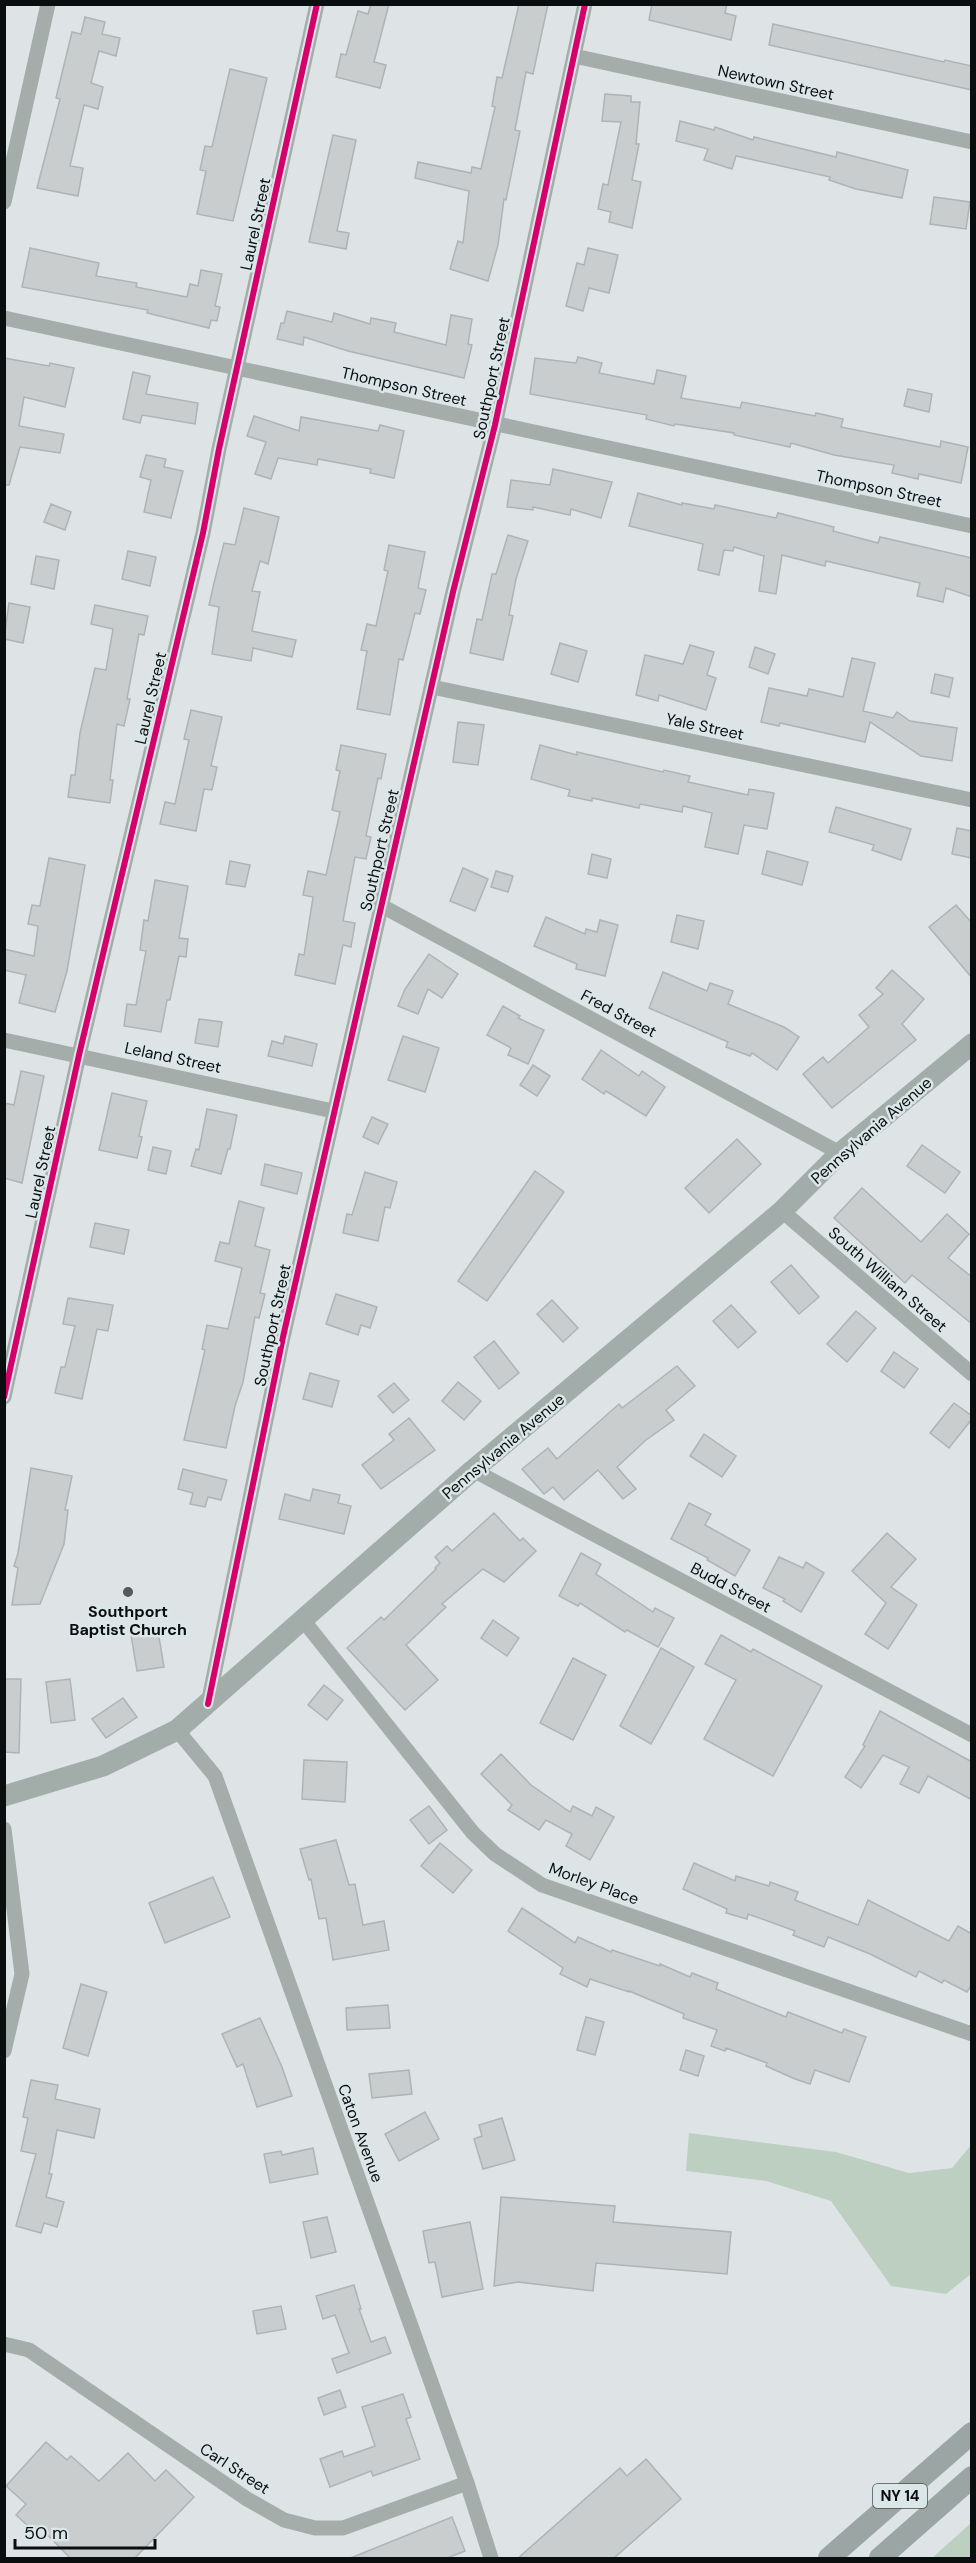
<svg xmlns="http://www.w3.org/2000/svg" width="976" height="2563" viewBox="0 0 976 2563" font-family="'DM Sans',sans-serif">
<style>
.green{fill:#bdcfc0}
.building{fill:#c9cdce;stroke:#afb3b5;stroke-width:1.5}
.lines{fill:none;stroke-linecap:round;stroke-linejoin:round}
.street{stroke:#a5adab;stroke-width:15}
.secondary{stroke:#a2adaa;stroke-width:21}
.primary{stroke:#9ba5a4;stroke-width:22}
.cycleway-casing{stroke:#dbe6e8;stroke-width:10}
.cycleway{stroke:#d6006c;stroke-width:6}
.poi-dot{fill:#545959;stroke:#dbe6e8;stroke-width:2}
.labels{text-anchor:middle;stroke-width:5;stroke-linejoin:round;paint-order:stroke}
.shield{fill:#dbe6e8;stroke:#494f4f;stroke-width:1.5}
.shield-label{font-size:15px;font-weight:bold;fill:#0a0e0e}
.street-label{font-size:16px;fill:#0a0e0e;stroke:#dbe6e8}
.poi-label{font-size:16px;font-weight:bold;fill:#0a0e0e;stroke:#dbe6e8}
</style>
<rect width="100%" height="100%" fill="#dee4e5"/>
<!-- green -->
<g class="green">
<polygon points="689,2133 836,2152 909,2173 952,2168 971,2145 971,2274 946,2294 891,2286 831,2201 766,2181 686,2171"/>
<polygon points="971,2523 971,2558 932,2558"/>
</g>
<!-- building -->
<g class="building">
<polygon points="371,4 389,4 374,62 386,65 380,88 336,77 341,54 346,55 358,11 368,14"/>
<polygon points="519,4 548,4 533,74 526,72 515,130 520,131 506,200 504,199 498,245 488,281 450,269 458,241 463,243 469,191 415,178 418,162 471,173 472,167 481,169 495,107 492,106 497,77 502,78"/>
<polygon points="652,4 727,4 725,13 736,16 731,40 649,20"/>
<polygon points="85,17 105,22 102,34 120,38 116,56 99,51 91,83 103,87 98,109 84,105 70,166 83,168 78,196 37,188 60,99 56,98 72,32 81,34"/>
<polygon points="773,24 944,62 945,60 972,66 972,90 769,45"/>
<polygon points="230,69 267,78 233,221 197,214 206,171 200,170 205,146 212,147"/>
<polygon points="605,94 631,96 631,102 640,102 636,144 639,144 632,180 641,182 632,228 609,222 611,212 598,209 603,184 608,185 621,122 602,121"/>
<polygon points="680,121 714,130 715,127 753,140 754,137 836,157 837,152 908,170 902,198 856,189 829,180 830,177 736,156 732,169 704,160 708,149 676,141"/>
<polygon points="333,135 356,140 337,231 349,233 346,249 309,242"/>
<polygon points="934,197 970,202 966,229 930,224"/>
<polygon points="30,248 99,263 96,276 137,283 136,287 187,297 190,284 198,286 201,270 222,274 215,306 220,307 217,321 211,320 209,328 147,313 148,310 22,287"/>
<polygon points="588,248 618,255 609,293 589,288 583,311 566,306 577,263 584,265"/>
<polygon points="287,311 332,322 334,313 370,324 371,318 396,323 394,332 446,345 451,315 472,319 468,344 472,345 464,378 348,351 304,337 303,345 277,339 281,323 284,323"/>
<polygon points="578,357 602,363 599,373 654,384 657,370 686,376 681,398 740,408 742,402 815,416 816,413 843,419 841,427 940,447 941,441 968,447 961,483 919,474 918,479 892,473 894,465 834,455 791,443 790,447 734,435 734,433 675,424 674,426 646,419 647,415 530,394 535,358 576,363"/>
<polygon points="4,358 49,366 50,363 74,368 65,407 24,397 19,426 64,434 60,453 20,447 9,485 4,485"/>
<polygon points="133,372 150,376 146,394 198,403 195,424 142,415 140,423 123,419"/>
<polygon points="908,389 932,394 929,412 904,406"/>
<polygon points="254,416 299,431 301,417 378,431 380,425 404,431 394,478 370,473 371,469 318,459 317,465 278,458 271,479 255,474 266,442 247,436"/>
<polygon points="146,455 166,459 164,467 183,471 171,518 144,512 151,480 140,477"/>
<polygon points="553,469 612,482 601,518 571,509 570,515 533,507 533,510 507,507 511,480 550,485"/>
<polygon points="638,493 682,505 682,503 714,509 715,505 776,518 778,513 834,527 833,531 878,543 880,537 972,558 972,597 946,588 943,602 917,596 920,583 826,561 825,566 782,555 776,594 759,591 764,556 734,547 733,551 724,550 719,575 698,570 703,544 629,526"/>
<polygon points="51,504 71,512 65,530 44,522"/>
<polygon points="244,508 279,517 268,564 260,561 252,591 260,592 252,631 296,640 292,657 253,648 251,661 212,654 219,607 209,605 214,583 224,543 235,545"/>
<polygon points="508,535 528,541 516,579 509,615 513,616 503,660 470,653 477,619 482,620 492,574 496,574"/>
<polygon points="389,545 425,552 418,588 426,590 420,614 415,613 403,660 399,659 390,715 357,709 367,651 361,650 367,624 376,626 388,571 384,570"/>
<polygon points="128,551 156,557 150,586 122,579"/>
<polygon points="36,556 59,560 54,589 31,584"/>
<polygon points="9,603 30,607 23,643 4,639"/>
<polygon points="95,605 148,616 144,635 139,634 127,699 130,699 124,726 117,724 110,780 113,780 110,803 68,797 71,775 75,775 80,733 95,668 106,670 113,629 91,624"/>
<polygon points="560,643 587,651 578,682 551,674"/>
<polygon points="690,645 714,652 707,675 716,678 706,710 659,695 658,701 636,695 645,655 683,664"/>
<polygon points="755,647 775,654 768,674 749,667"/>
<polygon points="852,658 875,663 863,711 893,718 897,712 910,721 957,728 952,761 921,756 870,722 865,742 780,723 779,726 761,722 769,688 807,696 809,689 843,697"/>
<polygon points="935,674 953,678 949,697 931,693"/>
<polygon points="191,710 222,717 211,766 217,767 212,790 204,789 196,831 160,824 165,802 175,804 189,740 184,739"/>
<polygon points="458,722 484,725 478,765 453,762"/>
<polygon points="341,745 386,754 381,779 378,778 366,836 371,837 366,859 355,857 343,921 355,923 351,947 343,945 335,984 295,975 299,954 304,955 313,897 303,895 308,871 326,875 340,812 332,810 340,771 336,770"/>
<polygon points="540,745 577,755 577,752 663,772 664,770 690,776 688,782 748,795 749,789 774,793 767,829 744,825 738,854 705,847 712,813 683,806 682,812 640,804 639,808 592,798 592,801 568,796 570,790 531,779"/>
<polygon points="836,807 911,829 901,860 872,850 874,845 829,832"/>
<polygon points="957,828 972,831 972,858 952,854"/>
<polygon points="767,851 808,862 802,885 762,874"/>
<polygon points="592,854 611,859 607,878 588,874"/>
<polygon points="49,858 85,865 67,971 55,1012 19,1003 26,975 4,970 4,949 34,956 38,926 28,924 32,905 40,906"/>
<polygon points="230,861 250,865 245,887 226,884"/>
<polygon points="463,868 488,879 475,911 450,901"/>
<polygon points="496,871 513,876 508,892 491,887"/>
<polygon points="155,880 188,886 179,938 188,939 186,957 179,956 170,1000 167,1000 161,1032 124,1026 127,1004 136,1005 146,951 140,950 144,920 148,921"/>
<polygon points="956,905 972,923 972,978 929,927"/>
<polygon points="677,915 704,921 698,949 671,942"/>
<polygon points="546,917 585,934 586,929 597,932 600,920 618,925 605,976 576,969 577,964 534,946"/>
<polygon points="429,954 458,974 442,998 428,989 418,1014 398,1006 405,989"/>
<polygon points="892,970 924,999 902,1024 916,1040 832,1108 803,1074 823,1057 828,1063 869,1027 859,1015 883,994 876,988"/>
<polygon points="663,972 707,991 710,983 733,991 728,1004 784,1027 799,1037 777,1070 752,1053 750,1056 726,1047 728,1042 649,1008"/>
<polygon points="503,1006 520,1016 518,1018 544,1030 528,1064 508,1055 511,1048 487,1035"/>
<polygon points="199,1019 222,1022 218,1047 195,1043"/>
<polygon points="285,1036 317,1044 312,1066 268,1056 272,1041 283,1044"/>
<polygon points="403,1036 439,1048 425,1092 388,1080"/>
<polygon points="601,1050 639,1076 642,1071 665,1087 646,1116 606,1091 604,1094 582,1079"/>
<polygon points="533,1065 550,1076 537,1096 520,1085"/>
<polygon points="21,1071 44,1076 22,1183 4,1178 4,1103 14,1105"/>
<polygon points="112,1093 147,1101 139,1136 142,1137 137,1158 99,1150"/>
<polygon points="207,1109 237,1115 230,1149 228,1149 221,1174 191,1166 196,1149 199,1150"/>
<polygon points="372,1117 388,1124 378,1144 363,1137"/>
<polygon points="737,1139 761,1164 709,1213 685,1188"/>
<polygon points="922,1145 960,1172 945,1193 907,1166"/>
<polygon points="153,1147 171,1151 166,1174 148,1170"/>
<polygon points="265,1164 302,1173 297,1194 261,1185"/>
<polygon points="535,1171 564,1192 487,1301 458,1281"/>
<polygon points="365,1172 397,1182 390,1208 385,1207 378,1241 343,1233 347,1214 352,1215"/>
<polygon points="862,1188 921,1242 947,1214 969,1234 948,1258 972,1277 972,1324 912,1275 905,1283 834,1218"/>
<polygon points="239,1201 264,1208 255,1246 270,1250 260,1293 265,1294 259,1318 255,1317 243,1382 235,1406 226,1448 184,1440 205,1350 202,1349 207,1325 228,1329 242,1268 215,1261 220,1242 229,1244"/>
<polygon points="95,1223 129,1230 124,1254 90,1247"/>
<polygon points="791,1265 819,1297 799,1314 771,1282"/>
<polygon points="336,1294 377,1307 370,1328 361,1325 358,1335 326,1324"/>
<polygon points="68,1298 113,1305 108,1331 97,1329 82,1399 55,1393 61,1367 65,1367 75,1326 63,1324"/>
<polygon points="552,1300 578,1328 563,1342 537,1314"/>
<polygon points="731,1305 756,1332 738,1348 713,1321"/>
<polygon points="856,1311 876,1328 847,1362 827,1344"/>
<polygon points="494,1341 519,1373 499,1389 474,1357"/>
<polygon points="894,1352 918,1369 904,1388 881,1371"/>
<polygon points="677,1366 695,1386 666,1410 674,1420 646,1440 617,1467 636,1489 623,1499 598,1470 564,1500 553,1487 544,1494 522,1469 548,1448 557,1459 619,1404 622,1408"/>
<polygon points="310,1373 339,1381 332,1407 303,1399"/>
<polygon points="458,1382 481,1401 464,1420 442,1401"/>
<polygon points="394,1383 409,1400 393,1413 378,1396"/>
<polygon points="954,1403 972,1416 972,1419 949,1448 930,1433"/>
<polygon points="409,1418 435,1450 381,1489 362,1465 394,1440 389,1434"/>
<polygon points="704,1434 736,1456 722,1477 690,1456"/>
<polygon points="31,1468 72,1476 65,1510 68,1510 64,1544 40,1604 12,1605 18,1568 14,1566 18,1553"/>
<polygon points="183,1469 227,1480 221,1500 208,1497 205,1507 190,1504 193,1493 178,1489"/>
<polygon points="313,1489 340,1495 338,1503 351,1506 344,1534 279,1519 285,1494 310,1501"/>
<polygon points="689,1503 711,1514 705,1525 750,1550 735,1576 707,1560 708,1558 671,1539"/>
<polygon points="494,1513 520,1541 523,1538 536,1551 504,1582 483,1569 442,1604 446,1607 406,1645 438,1680 405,1710 347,1648 381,1617 384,1620 436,1569 435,1568 440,1563 435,1557 447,1546 452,1551"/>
<polygon points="887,1533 916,1559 891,1587 917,1605 888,1649 865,1634 886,1603 852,1571"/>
<polygon points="581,1553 601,1564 596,1574 653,1612 655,1608 674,1618 658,1647 627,1630 625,1632 580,1603 578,1606 559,1596"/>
<polygon points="779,1557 803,1568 806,1562 824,1573 801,1612 783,1601 785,1599 763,1588"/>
<polygon points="493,1620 519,1638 507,1656 481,1638"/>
<polygon points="158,1631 164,1667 137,1671 131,1635"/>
<polygon points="721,1635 751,1652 753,1649 822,1686 773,1776 704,1739 736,1680 705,1664"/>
<polygon points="661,1648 694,1667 651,1744 620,1726"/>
<polygon points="573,1658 606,1675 573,1740 540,1723"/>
<polygon points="4,1679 21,1679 19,1753 4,1752"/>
<polygon points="70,1679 75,1720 51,1723 46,1682"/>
<polygon points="324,1685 343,1700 327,1720 308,1705"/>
<polygon points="123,1698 137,1717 106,1738 92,1719"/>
<polygon points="880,1711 972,1762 972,1800 928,1776 919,1793 900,1784 909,1767 883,1755 861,1788 845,1777 865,1746 863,1745"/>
<polygon points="501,1754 531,1785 570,1812 573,1806 592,1816 596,1807 614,1817 590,1860 566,1846 572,1834 546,1820 539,1830 508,1810 512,1805 481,1774"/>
<polygon points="304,1760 347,1762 345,1802 302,1799"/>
<polygon points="429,1806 447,1830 429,1844 410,1820"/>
<polygon points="336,1840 349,1885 355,1884 363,1925 384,1921 389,1950 333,1960 326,1918 319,1919 311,1879 309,1880 300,1849"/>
<polygon points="440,1843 472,1870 453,1893 421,1866"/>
<polygon points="694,1863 735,1881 736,1876 769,1886 770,1882 798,1892 795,1900 858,1925 868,1900 949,1941 958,1926 972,1934 972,1984 967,1992 944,1980 942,1983 919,1971 916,1977 870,1954 828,1937 824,1947 793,1935 795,1931 748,1914 747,1919 726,1913 727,1909 683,1889"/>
<polygon points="213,1877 230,1917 165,1943 149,1903"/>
<polygon points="522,1908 575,1943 578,1937 611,1952 612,1950 660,1966 660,1964 690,1977 692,1973 718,1983 716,1989 786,2017 788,2012 842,2033 844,2029 866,2037 849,2082 815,2070 810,2084 795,2079 766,2066 767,2063 726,2048 725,2051 711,2046 717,2030 683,2018 684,2014 629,1991 629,1992 590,1979 587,1987 560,1974 563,1968 508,1931"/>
<polygon points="81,1984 107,1992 88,2056 63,2048"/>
<polygon points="388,2005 390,2028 347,2030 346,2008"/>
<polygon points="586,2017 604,2022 595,2055 577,2050"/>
<polygon points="260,2018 282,2067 292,2096 257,2107 243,2064 237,2067 222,2034"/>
<polygon points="686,2050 704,2056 698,2076 680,2070"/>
<polygon points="409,2070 412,2094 372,2098 369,2074"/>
<polygon points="31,2080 58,2085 55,2099 100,2109 94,2138 57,2130 49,2174 52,2174 46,2197 64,2202 57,2227 44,2223 41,2233 16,2226 36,2154 21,2151 28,2118 23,2117"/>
<polygon points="425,2112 439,2139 399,2161 385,2134"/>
<polygon points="502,2118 515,2160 483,2169 474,2139 482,2136 479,2125"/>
<polygon points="313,2148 318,2174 270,2183 264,2154 281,2151 282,2155"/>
<polygon points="501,2197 615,2206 613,2222 731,2232 727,2274 596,2263 593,2291 518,2282 494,2286"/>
<polygon points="327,2217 336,2252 311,2258 303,2222"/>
<polygon points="470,2222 483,2289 442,2297 435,2262 429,2263 423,2231"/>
<polygon points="354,2285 361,2309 359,2309 371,2342 385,2337 391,2353 337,2373 332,2359 349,2353 335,2315 323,2319 316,2296"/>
<polygon points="281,2306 286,2329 257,2334 253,2311"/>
<polygon points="340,2390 346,2407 324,2415 318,2398"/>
<polygon points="403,2394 411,2417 406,2419 420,2459 373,2476 371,2471 330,2487 320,2459 342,2451 344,2457 375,2446 362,2407"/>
<polygon points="46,2442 67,2460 71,2456 99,2481 128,2453 155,2481 166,2470 194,2497 134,2559 71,2559 39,2526 35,2532 16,2515 26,2504 6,2486"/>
<polygon points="646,2459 681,2499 613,2559 517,2559 620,2468 627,2476"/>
<polygon points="452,2517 465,2551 445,2559 348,2559"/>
</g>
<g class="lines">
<!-- street -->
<g class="street">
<polyline points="574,56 972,142"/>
<polyline points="4,202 48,4"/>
<polyline points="4,318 972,526"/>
<polyline points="432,687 972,800"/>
<polyline points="380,905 840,1153"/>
<polyline points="4,1040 333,1111"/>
<polyline points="782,1211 972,1374"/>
<polyline points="4,1397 79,1055 203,533 219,449 317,4"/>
<polyline points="473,1470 972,1735"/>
<polyline points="303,1620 473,1833 495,1854 542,1885 972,2034"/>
<polyline points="208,1704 283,1337 453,592 495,425 585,4"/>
<polyline points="177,1730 215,1776 467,2483 491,2558"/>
<polyline points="4,1829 22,1974 4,2051"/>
<polyline points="4,2344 29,2350 247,2499 284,2520 315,2528 343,2528 467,2483"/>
</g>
<!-- secondary -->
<polyline class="secondary" points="4,1796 103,1766 177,1730 473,1470 782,1211 840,1153 972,1044"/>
<!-- primary -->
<g class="primary">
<polyline points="829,2558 972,2433"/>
<polyline points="880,2558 972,2477"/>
</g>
<defs>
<g id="cycleway">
<polyline points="4,1397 79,1055 203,533 219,449 317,4"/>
<polyline points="208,1704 283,1337 453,592 495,425 585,4"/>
</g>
</defs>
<!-- cycleway casing -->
<use href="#cycleway" class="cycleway-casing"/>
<!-- cycleway -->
<use href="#cycleway" class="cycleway"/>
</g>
<!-- markers -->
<circle class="poi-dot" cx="128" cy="1592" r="6"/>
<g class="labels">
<!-- shield labels -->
<rect class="shield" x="873" y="2484" width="54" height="24" rx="4.5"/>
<g class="shield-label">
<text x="900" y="2501">NY 14</text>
</g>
<!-- street labels -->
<g class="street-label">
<text transform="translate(776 82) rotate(12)" y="6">Newtown Street</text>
<text transform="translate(255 224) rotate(-78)" y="6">Laurel Street</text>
<text transform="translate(491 378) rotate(-78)" y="6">Southport Street</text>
<text transform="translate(404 386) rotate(13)" y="6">Thompson Street</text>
<text transform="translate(879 488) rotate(12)" y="6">Thompson Street</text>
<text transform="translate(150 698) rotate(-77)" y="6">Laurel Street</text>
<text transform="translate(705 726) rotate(12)" y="6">Yale Street</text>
<text transform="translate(379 850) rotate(-77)" y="6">Southport Street</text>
<text transform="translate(619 1013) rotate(28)" y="6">Fred Street</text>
<text transform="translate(173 1057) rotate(12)" y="6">Leland Street</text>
<text transform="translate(871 1130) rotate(-41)" y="6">Pennsylvania Avenue</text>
<text transform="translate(40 1172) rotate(-78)" y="6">Laurel Street</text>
<text transform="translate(888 1279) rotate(41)" y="6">South William Street</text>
<text transform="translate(272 1325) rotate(-78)" y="6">Southport Street</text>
<text transform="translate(503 1446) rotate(-40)" y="6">Pennsylvania Avenue</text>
<text transform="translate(731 1587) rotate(28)" y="6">Budd Street</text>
<text transform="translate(594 1883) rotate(20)" y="6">Morley Place</text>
<text transform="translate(361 2133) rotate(70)" y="6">Caton Avenue</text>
<text transform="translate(235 2468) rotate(33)" y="6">Carl Street</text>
</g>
<!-- poi labels -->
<g class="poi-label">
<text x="128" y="1617">Southport<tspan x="128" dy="18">Baptist Church</tspan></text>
</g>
</g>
<!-- border -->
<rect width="976" height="2563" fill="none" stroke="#0a0e0e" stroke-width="12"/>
<!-- scale -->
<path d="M15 2539v9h140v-9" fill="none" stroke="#0a0e0e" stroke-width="3"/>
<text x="24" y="2539" font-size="18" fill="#0a0e0e" stroke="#dbe6e8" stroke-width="4.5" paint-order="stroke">50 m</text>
</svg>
